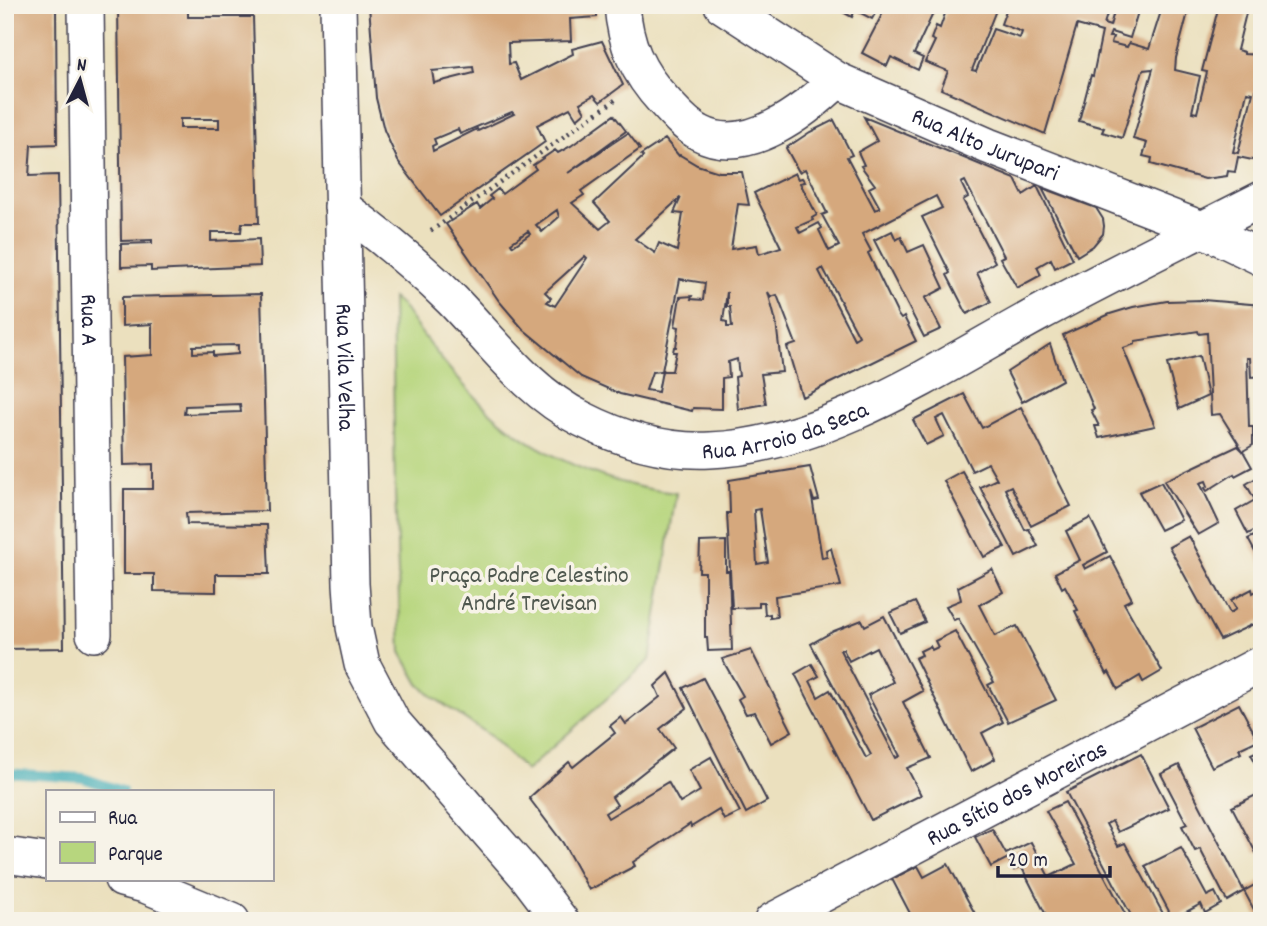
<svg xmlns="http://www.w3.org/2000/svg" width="1267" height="926" viewBox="0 0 1267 926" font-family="Dekko,sans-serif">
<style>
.green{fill:#b7d67e;stroke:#6c7c5c;stroke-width:2}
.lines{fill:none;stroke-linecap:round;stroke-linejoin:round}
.stream{stroke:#3aaab6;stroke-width:10}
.building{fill:#d5a87d;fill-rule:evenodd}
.minor-casing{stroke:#403e4f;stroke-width:38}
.path{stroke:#403e4f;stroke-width:4.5;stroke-dasharray:2 5;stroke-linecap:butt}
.minor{stroke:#fff;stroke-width:35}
.labels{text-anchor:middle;stroke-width:7;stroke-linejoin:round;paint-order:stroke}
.street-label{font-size:24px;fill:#22223b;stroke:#f7f3e8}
.park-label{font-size:24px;fill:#4f584f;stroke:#f7f3e8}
</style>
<rect width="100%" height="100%" fill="#f7f3e8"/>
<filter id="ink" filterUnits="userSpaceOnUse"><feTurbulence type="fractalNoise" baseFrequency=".0143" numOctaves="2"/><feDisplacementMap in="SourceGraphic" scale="14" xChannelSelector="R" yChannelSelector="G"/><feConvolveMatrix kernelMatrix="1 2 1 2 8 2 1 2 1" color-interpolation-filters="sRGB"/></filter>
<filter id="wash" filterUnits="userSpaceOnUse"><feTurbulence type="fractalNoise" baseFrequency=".00686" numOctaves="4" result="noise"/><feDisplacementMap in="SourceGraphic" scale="28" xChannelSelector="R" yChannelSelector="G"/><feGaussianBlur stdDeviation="1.57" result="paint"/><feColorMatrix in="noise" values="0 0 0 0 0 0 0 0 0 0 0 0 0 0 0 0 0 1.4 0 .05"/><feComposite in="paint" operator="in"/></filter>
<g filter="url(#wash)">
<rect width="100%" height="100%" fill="#ebe0be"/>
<!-- green -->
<path class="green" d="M392,298l10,8c25,36 53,73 85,103 48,46 124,77 189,84l-26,167 -124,111 -36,-35 -57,-39 -14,-13 -18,-32 -6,-160z"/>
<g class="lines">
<!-- stream -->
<polyline class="stream" points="5,773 83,778 122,791"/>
</g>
<g id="blocks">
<!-- building -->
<g class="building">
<polygon points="5,5 56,5 57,144 31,145 29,176 58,175 64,648 5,649 5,544 12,544 12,537 5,537"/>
<path d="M118,5h115l1,4 -46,1v7h65l6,206h-17l-1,9h-30v9l48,-2 1,27 -109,5v-5l-30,1v-23l31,-1v-3l-31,1zM180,119h39v9h-39z"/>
<path d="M369,5h228v12l-27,2 1,22 -63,2 1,21 5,-1 7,17 52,-26 -1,-5 30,-8 21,44 -23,17 -6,-7 -14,8 5,9 -8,7 -7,-11 -33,17 8,17 -105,74 -42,-55 -14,-31 -8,-32zM473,67l1,6 -40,10 -2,-12zM512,112l2,2 -36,17 -1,-2 -44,22 -1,-5 4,-2 -2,-5 24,-10 2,5z"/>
<polygon points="830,5 880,5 872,19 855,10 852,17"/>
<polygon points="887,5 937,5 914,54 923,58 918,70 891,57 887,66 862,53"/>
<path d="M948,5h50l-26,65 4,1 17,-42 27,9 2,-6 -21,-8 7,-19h102l-6,19 6,2 6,-21h24l-10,33 -19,-6 -2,5h4l-2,6 16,4 2,-4 20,6 14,-44h27l-14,53 -1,12 25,6 -8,36 5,1 10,-41 -5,-1 17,-66h14l14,4 -10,41 7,2v2l18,1v12l-6,24 6,1v70l-24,-5 -3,15 -7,-1 -1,5 -22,3 -54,-15 1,-6 -9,-2 4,-13 -14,-4 20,-70 -10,1 -21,68 -20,-6 2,-4 -25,-7 12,-46 2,1 9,-44 -25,-7 -32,109 -104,-45 7,-18 -23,-9 10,-21 -4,-2 5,-13 4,2zM1247,92l6,1 -15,60 -5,-1z"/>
<path d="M614,115l12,16 -58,42 60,-40 12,16 -59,42 3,4 -12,8 28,26 10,-8 -16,-18 49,-46 -2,-2 24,-16 14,17 1,-1 17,10 22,7h23l7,33 -11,-1 -7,45 26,-4 2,9 22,-7 -27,-54 41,-20 3,6 4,-1 3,4 -5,1 17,32 -5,3 1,2 -16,7 3,6 19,-10 3,5 -3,2 10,21 10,-5 -17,-31 5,-2 -22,-44 -6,3 -13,-24 24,-16 24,-12 18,35 -5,2 28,53 5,-2 -11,-20 6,-3 -14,-19 3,-1 -6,-13 19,-11 -13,-24 151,62 8,16 14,-9 36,73 -18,9 -4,-9 -14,8 4,8 -24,13 -17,-30 4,-2 -39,-75 -4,2 7,14 -5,3 32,62 -18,11 14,29 -24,12 -20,-39 3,-2 -28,-56 20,-9 -6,-12 -74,38 9,17 -3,2 30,62 3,4 3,-2 12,24 -114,56 -15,-50 9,-3 -19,-49 -6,2 -3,-5 8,30 6,50 -21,2 5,30 -28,5 -3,-32 4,-1 -2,-17 -9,3 1,15 -7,1v31l-29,-1 -1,3 -72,-17 -39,-17 -58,-48 -24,-28 -53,-77 31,-20 3,5 12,-10 -3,-3 9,-7 4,5 34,-25 -3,-4 22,-15 3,3 13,-7zM681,197l-7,16 9,1 -6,37 -18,-8 -4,10 -20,-14zM557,210l2,7 -17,15 -6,-7zM528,231l2,3 -17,12 -2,-3zM585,256l2,2 -32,48 -8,-4 4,-4 -6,-6zM823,268l36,68 -5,3 -35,-68zM680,279l25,4 -2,17 -12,-1 1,-3 -12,1 -5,29 4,1 -3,20h-2l-1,5h3l-4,19h-10zM727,292v15h3l2,20h-5v-5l-4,-1zM662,371l-4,21 -12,-2 6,-18z"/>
<polygon points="1042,188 1096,208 1103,219 1104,226 1103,234 1093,246 1077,256"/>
<polygon points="892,231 896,240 901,237 908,252 924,245 944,288 925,298 941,329 924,337 874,240"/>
<path d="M261,294l6,217 -81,2 1,11 80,1 2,49h-53v18l-62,-1v-17h-30v-85h29v-25l-29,1 -2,-108 30,-2v-31l-30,2v-29zM238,345v9l-25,2v-4l-20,1v-7zM240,404l1,8 -57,2 1,-8z"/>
<polygon points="1203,300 1262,305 1262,376 1251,377 1250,358 1247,358 1249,427 1253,427 1253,445 1243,451 1252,467 1235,476 1234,474 1207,491 1205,488 1208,486 1206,481 1200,483 1219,523 1198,535 1164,481 1238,446 1243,451 1220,414 1211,415 1207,333 1199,334 1198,331 1135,341 1135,344 1123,348 1155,426 1099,438 1095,426 1099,426 1091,410 1094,409 1063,335 1110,314 1133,307 1167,301"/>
<polygon points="1050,344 1062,380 1022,402 1007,372"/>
<polygon points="1199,356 1208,396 1179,409 1167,364"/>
<polygon points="964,394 982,428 1021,407 1071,506 1031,526 1011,486 1005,489 1025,530 1029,529 1038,546 1016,557 980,487 997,479 988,463 972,471 944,415 936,419 944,436 926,445 913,420"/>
<path d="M810,467l9,33 -5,1 -3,-9 11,66 5,-1 -1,-7 5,-2 10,38 -66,10 2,21 -7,1v-4l-5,1 -1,-13h-5v5l-27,1 -5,-95h3l-1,-33zM760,509l8,53 -11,2 -3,-54z"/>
<polygon points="962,471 1005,547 984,557 944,481"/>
<polygon points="1258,477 1262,485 1262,526 1248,534 1236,511 1255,500 1246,484"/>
<polygon points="1161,482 1181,520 1160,530 1139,492"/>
<polygon points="1090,518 1107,552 1083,565 1085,569 1110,556 1132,599 1124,603 1162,671 1143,682 1140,676 1118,689 1109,672 1107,674 1075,611 1078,610 1065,586 1062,588 1055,573 1080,560 1066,531"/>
<polygon points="1262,532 1262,565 1248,539"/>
<polygon points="1189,536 1230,613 1236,609 1231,600 1252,589 1253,593 1262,588 1262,620 1220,640 1169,547"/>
<polygon points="726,541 726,571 729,571 732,650 708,651 707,637 705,637 705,572 699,572 700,542"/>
<polygon points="992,569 1003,592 979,605 995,636 1017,626 1056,700 1008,722 988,685 994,682 958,618 954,620 946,606 961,600 958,587"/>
<polygon points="915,602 925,622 900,633 890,613"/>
<path d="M884,616l39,75 -20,11 28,56 -24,10 14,27 -50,25 -76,-146 17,-10 7,12 -9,5 8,16 12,-7 36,68 5,-3 -60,-111 23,-13 28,-11 3,6zM876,647l17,35 -25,13 32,61 -4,2 -56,-108 3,-1 6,12z"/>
<polygon points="955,631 1003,722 982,733 995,759 971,772 915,658 922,655 920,651 930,646 932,650 938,647 935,641"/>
<polygon points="751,650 792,731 771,743 755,712 746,714 738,699 743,696 722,659"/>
<polygon points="669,673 687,708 660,729 674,748 612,797 617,805 605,813 608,818 668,782 680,803 700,791 689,770 711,757 740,812 724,820 719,810 691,827 690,824 633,862 635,866 589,890 563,843 529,798 569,762 573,767 615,733 610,726 621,717 626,724 660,697 655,686"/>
<polygon points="703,678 767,801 746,813 683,688"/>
<polygon points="1239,704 1258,740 1239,749 1241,753 1212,767 1192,728"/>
<polygon points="1262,749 1262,763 1257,765 1251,754"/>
<polygon points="1141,754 1169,808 1118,832 1112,821 1106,824 1118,846 1125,843 1167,921 1134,921 1066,792"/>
<polygon points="1179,765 1244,891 1227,901 1200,849 1195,851 1182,826 1187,824 1161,774"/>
<polygon points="1262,792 1262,850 1256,853 1232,807"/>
<polygon points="1065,802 1129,921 1109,921 1107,919 1103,921 1049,921 1021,866 1014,870 1008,858 991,867 975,837 992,829 1006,854 1031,842 1049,877 1076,864 1046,811"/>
<polygon points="1181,848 1207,896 1215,892 1221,904 1205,913 1201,904 1173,919 1145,866"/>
<polygon points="948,864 979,921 914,921 892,879 918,866 924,877"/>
<polygon points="1262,881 1262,921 1260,921 1244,891"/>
</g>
</g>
</g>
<g filter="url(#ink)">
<use href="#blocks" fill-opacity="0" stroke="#403e4f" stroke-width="2"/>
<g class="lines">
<defs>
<g id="minor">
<path id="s1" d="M86,5l8,629"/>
<path id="s2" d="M338,5l13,579 3,43 8,37 30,57 134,154 35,46"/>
<path d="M622,5c3,39 15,67 42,96 11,12 22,25 36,32 47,25 106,-23 137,-53"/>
<path id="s3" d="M722,5l115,75 151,66 214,83 60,29"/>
<path id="s4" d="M342,207c39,29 76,59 110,93 41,42 76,92 130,119 39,20 84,33 128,31 114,-4 231,-83 328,-136 74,-40 149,-77 224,-115"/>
<polyline points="5,855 47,861"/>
<polyline points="122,879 145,885 232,921"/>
<path id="s5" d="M772,921l490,-258"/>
</g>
</defs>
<!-- minor casing -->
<use href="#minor" class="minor-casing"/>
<!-- path -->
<polyline class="path" points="431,231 618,98"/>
<!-- minor -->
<use href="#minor" class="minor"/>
</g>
</g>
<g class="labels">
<!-- street labels -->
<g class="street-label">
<text dy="8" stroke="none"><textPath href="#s3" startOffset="299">Rua Alto Jurupari</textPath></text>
<text dy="8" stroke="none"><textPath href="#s1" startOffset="315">Rua A</textPath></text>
<text dy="8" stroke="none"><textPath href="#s2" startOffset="362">Rua Vila Velha</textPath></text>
<text dy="8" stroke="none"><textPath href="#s4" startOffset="532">Rua Arroio da Seca</textPath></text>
<text dy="8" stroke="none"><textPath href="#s5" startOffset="276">Rua Sítio dos Moreiras</textPath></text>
</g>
<!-- park labels -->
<g class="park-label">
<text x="529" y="582">Praça Padre Celestino<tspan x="529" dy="28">André Trevisan</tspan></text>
</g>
</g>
<!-- margin -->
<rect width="1267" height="926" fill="none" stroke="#f7f3e8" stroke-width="28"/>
<!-- legend -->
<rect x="46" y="790" width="228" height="91" fill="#f7f3e8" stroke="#a29fa3" stroke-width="2"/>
<rect x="60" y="812" width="35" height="10" fill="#ffffff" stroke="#a29fa3" stroke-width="2"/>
<text x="108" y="824" font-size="21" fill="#22223b">Rua</text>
<rect x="60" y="842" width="35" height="21" fill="#b7d67e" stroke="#a29fa3" stroke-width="2"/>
<text x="108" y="860" font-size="21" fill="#22223b">Parque</text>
<!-- north arrow -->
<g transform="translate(80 80) rotate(6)" stroke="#f7f3e8" stroke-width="5" paint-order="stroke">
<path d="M0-5L12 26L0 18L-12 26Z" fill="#22223b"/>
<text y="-10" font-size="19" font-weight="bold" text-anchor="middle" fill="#22223b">N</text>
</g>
<!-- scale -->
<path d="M998 866v10h112v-10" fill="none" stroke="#22223b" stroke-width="3.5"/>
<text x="1008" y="866" font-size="21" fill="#22223b" stroke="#f7f3e8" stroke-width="5" paint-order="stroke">20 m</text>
</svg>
